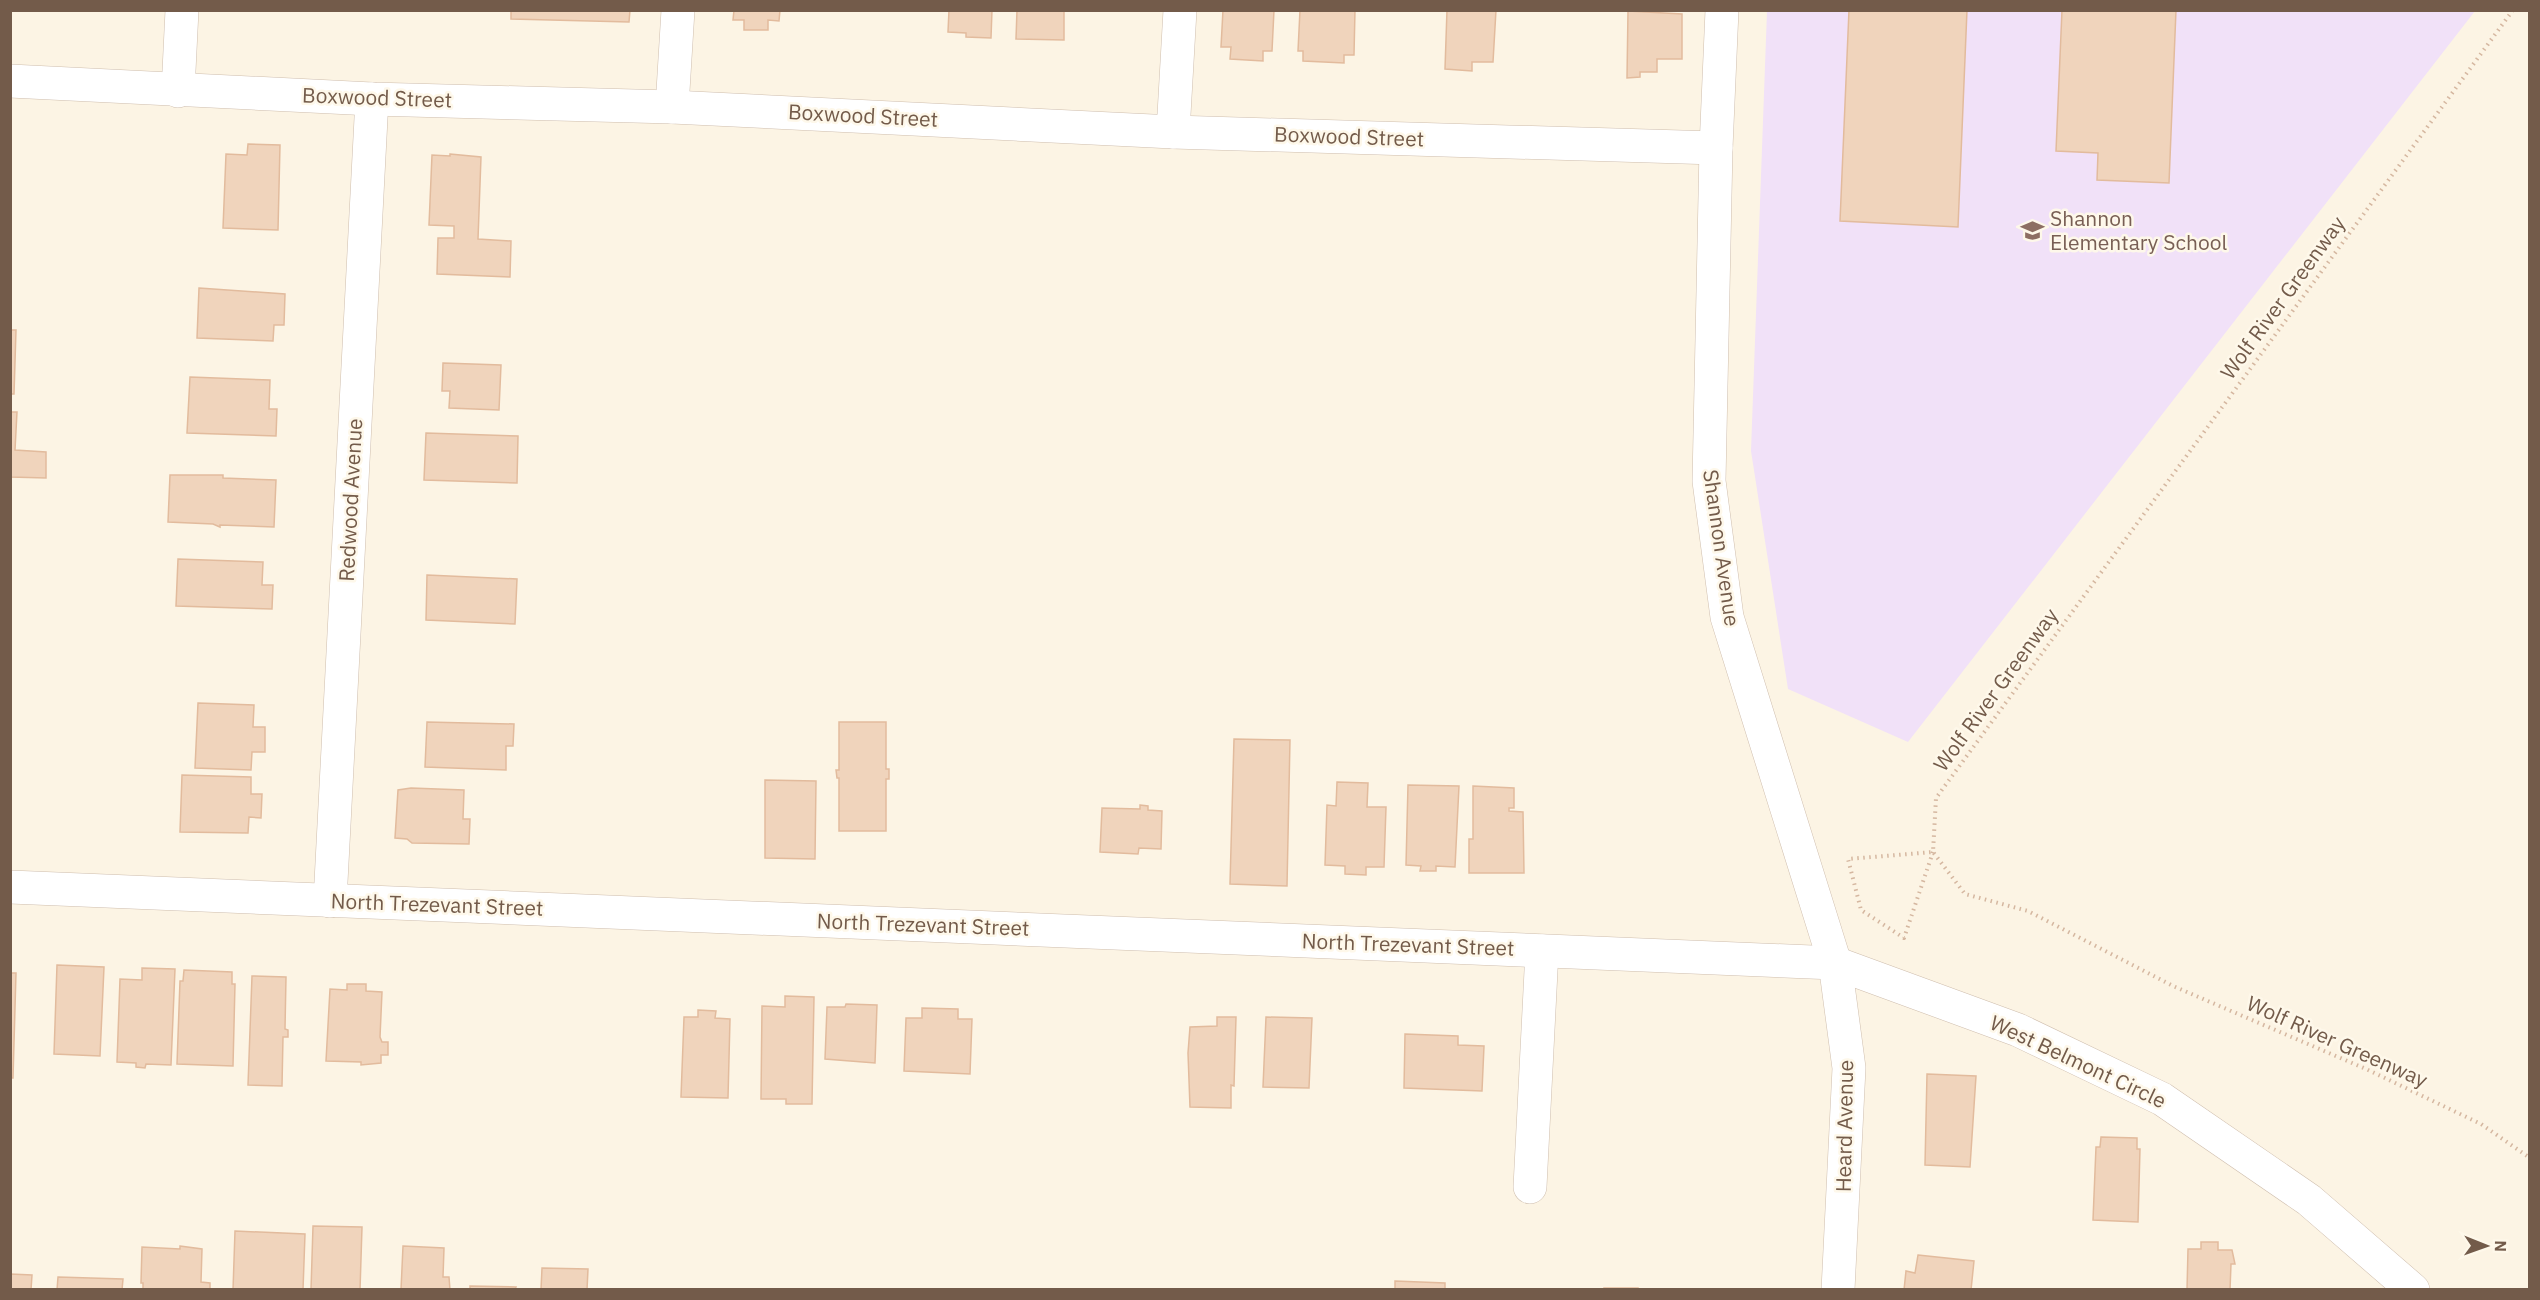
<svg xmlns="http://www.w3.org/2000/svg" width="2540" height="1300" viewBox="0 0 2540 1300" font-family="'IBM Plex Sans',sans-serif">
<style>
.education{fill:#f1e1f8}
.building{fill:#f0d4bc;stroke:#e2bb9d;stroke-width:1.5}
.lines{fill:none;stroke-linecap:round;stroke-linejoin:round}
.minor-casing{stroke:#cfbeae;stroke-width:34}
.path{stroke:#d5b7a0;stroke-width:4;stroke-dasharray:1.5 4.5;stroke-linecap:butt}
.minor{stroke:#fff;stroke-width:33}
.labels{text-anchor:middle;stroke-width:5;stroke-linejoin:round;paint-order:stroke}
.street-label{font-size:21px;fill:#735b4a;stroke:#fef8ea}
.education-label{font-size:21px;fill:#785e54;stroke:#fef8ea;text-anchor:start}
</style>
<rect width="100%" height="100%" fill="#fcf4e4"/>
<!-- education -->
<polygon class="education" points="1767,11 2475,11 1908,742 1788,689 1751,451"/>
<!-- building -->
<g class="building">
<polygon points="511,10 630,10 629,22 511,19"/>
<polygon points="734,10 780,10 779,21 768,20 768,30 744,30 744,20 733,20"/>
<polygon points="949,10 992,10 991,38 966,37 966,33 948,32"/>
<polygon points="1017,10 1064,10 1064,40 1016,39"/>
<polygon points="1223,10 1274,10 1272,51 1263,51 1263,61 1230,59 1231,47 1221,47"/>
<polygon points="1300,10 1355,10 1354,55 1344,55 1344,63 1303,61 1303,51 1298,51"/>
<polygon points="1447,10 1496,10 1493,62 1472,62 1472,71 1445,69"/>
<polygon points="1849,10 1967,10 1958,227 1840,221"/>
<polygon points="2062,10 2176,10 2169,183 2097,180 2098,153 2056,151"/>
<polygon points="1628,11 1682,14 1682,59 1657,59 1657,72 1640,72 1640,77 1627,78"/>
<polygon points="248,144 280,145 278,230 223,228 226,154 247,155"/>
<polygon points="450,154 481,157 478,239 511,241 510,277 437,274 438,238 454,238 454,226 429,225 432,155 450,156"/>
<polygon points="199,288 285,294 284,325 274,325 273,341 197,338"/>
<polygon points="10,330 16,330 14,394 10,394"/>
<polygon points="443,363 501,365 499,410 449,408 450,391 442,391"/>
<polygon points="190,377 270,380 269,409 277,409 276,436 187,433"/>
<polygon points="10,412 17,412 15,450 46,452 46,478 10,477"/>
<polygon points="426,433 518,436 517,483 424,480"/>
<polygon points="170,475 223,475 223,478 276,480 274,527 220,525 220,527 213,524 168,522"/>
<polygon points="178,559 263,562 262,585 273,585 272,609 176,606"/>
<polygon points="427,575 517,579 515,624 426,620"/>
<polygon points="198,703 254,705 253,727 265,727 265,752 252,752 251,770 195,768"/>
<polygon points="427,722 514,724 513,746 506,746 506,770 425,767"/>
<polygon points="839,722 886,722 886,769 889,769 889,779 886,779 886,831 839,831 839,778 837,778 836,770 839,770"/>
<polygon points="1234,739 1290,740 1287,886 1230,884"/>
<polygon points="182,775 251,777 251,794 262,794 261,818 249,817 248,833 180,832"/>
<polygon points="765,780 816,781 815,859 765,858"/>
<polygon points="1337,782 1368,783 1367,807 1386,807 1384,867 1366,867 1366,875 1345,874 1345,866 1325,865 1327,805 1336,806"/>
<polygon points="1408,785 1459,786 1455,867 1436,866 1436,871 1420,871 1421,866 1406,865"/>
<polygon points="1473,786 1514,788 1514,808 1509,808 1509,811 1523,812 1524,873 1469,873 1469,839 1473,839"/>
<polygon points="411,788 464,790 463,819 470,819 469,844 412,843 407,839 395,838 398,790"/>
<polygon points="1140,805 1148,806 1148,810 1162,811 1161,849 1139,848 1138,854 1100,852 1102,808 1140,809"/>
<polygon points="57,965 104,967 100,1056 54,1054"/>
<polygon points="142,968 175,969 171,1065 146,1064 145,1068 136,1067 136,1063 117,1062 120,979 142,980"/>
<polygon points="184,970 232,972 232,984 235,984 233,1066 177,1064 180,981 183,981"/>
<polygon points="10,973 16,973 13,1078 10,1078"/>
<polygon points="252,976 286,977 285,1029 288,1030 288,1037 283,1037 282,1086 248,1085"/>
<polygon points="347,984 366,984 366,991 382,992 380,1037 382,1042 388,1042 388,1055 381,1055 381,1063 361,1065 361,1062 326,1061 330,989 347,990"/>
<polygon points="785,996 814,997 812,1104 786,1104 786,1099 761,1099 762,1006 785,1007"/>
<polygon points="846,1004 877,1005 875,1063 825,1059 827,1007 845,1007"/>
<polygon points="922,1008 958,1009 958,1019 972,1019 970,1074 904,1071 906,1018 922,1018"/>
<polygon points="698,1010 716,1011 715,1018 730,1019 728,1098 681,1097 684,1017 698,1017"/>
<polygon points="1217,1017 1236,1017 1234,1086 1231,1085 1231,1108 1190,1107 1188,1053 1190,1027 1217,1026"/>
<polygon points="1266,1017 1312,1018 1309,1088 1263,1087"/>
<polygon points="1405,1034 1458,1036 1458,1045 1484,1046 1482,1091 1404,1088"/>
<polygon points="1927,1074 1976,1076 1970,1167 1925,1165"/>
<polygon points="2101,1137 2137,1138 2137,1149 2140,1149 2138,1222 2093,1220 2096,1147 2100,1147"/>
<polygon points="313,1226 362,1227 360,1290 311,1290"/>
<polygon points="235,1231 305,1234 303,1290 233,1290"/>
<polygon points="2201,1242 2218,1242 2218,1250 2232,1250 2235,1264 2231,1264 2230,1290 2187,1290 2188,1249 2201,1249"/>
<polygon points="180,1246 202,1249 201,1282 210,1283 210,1290 143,1290 143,1283 141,1283 142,1247 180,1249"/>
<polygon points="403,1246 444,1248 443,1277 449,1277 450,1290 401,1290"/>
<polygon points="1918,1255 1974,1261 1971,1290 1904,1290 1906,1271 1915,1273"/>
<polygon points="542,1268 588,1269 587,1290 541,1290"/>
<polygon points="10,1274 32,1275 31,1290 10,1290"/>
<polygon points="58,1277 123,1279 122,1290 57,1290"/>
<polygon points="1395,1281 1445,1283 1445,1290 1395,1290"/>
<polygon points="470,1286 516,1287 515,1290 470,1290"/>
<rect x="1604" y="1288" width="34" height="2"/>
</g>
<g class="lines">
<defs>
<g id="minor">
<polyline points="1722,10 1716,148 1709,481 1727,617 1835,963 1849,1068 1838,1290"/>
<polyline points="10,81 372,99 672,107 1173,132 1716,148"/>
<polyline points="178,91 182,10"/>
<polyline points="672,107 678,10"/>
<polyline points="1173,132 1180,10"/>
<polyline points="10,887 1835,963 2018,1030 2162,1099 2309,1200 2413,1290"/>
<polyline points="330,901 372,99"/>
<polyline points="1530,1187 1542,951"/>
</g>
</defs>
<!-- minor casing -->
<use href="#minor" class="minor-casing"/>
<!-- path -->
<g class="path">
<polyline points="2513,10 1936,798 1933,852 1965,894 2028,911 2173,986 2366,1069 2481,1124 2530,1158"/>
<polygon points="1933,852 1904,938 1861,910 1848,859"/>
</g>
<!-- minor -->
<use href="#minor" class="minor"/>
</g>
<!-- icons -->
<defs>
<symbol id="school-bare" viewBox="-9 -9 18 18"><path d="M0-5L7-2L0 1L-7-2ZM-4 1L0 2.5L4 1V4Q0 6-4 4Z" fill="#8d6e63" stroke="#fef8ea" stroke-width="2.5" paint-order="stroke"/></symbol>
</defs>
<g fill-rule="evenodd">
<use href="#school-bare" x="2016" y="214" width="33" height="33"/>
</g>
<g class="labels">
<!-- street labels -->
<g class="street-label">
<text transform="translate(377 98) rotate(2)" y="7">Boxwood Street</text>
<text transform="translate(863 116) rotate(3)" y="7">Boxwood Street</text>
<text transform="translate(1349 137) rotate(2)" y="7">Boxwood Street</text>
<text transform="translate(2283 298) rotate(-54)" y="7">Wolf River Greenway</text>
<text transform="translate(351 500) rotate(-87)" y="7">Redwood Avenue</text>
<text transform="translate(1721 548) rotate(82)" y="7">Shannon Avenue</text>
<text transform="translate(1996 690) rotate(-54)" y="7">Wolf River Greenway</text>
<text transform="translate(437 905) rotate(2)" y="7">North Trezevant Street</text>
<text transform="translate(923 925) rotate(2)" y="7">North Trezevant Street</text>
<text transform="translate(1408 945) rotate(2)" y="7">North Trezevant Street</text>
<text transform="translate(2337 1042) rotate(24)" y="7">Wolf River Greenway</text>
<text transform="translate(2078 1062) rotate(25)" y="7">West Belmont Circle</text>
<text transform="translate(1845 1126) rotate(-89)" y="7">Heard Avenue</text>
</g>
<!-- education labels -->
<g class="education-label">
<text x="2050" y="226">Shannon<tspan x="2050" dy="24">Elementary School</tspan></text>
</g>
</g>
<!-- border -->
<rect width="2540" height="1300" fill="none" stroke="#735b4a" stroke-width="24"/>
<!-- north arrow -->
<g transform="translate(2486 1246) rotate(91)" stroke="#fef8ea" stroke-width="4.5" paint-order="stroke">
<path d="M0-4.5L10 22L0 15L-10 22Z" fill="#735b4a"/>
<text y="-9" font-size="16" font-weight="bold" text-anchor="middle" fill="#735b4a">N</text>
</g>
</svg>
